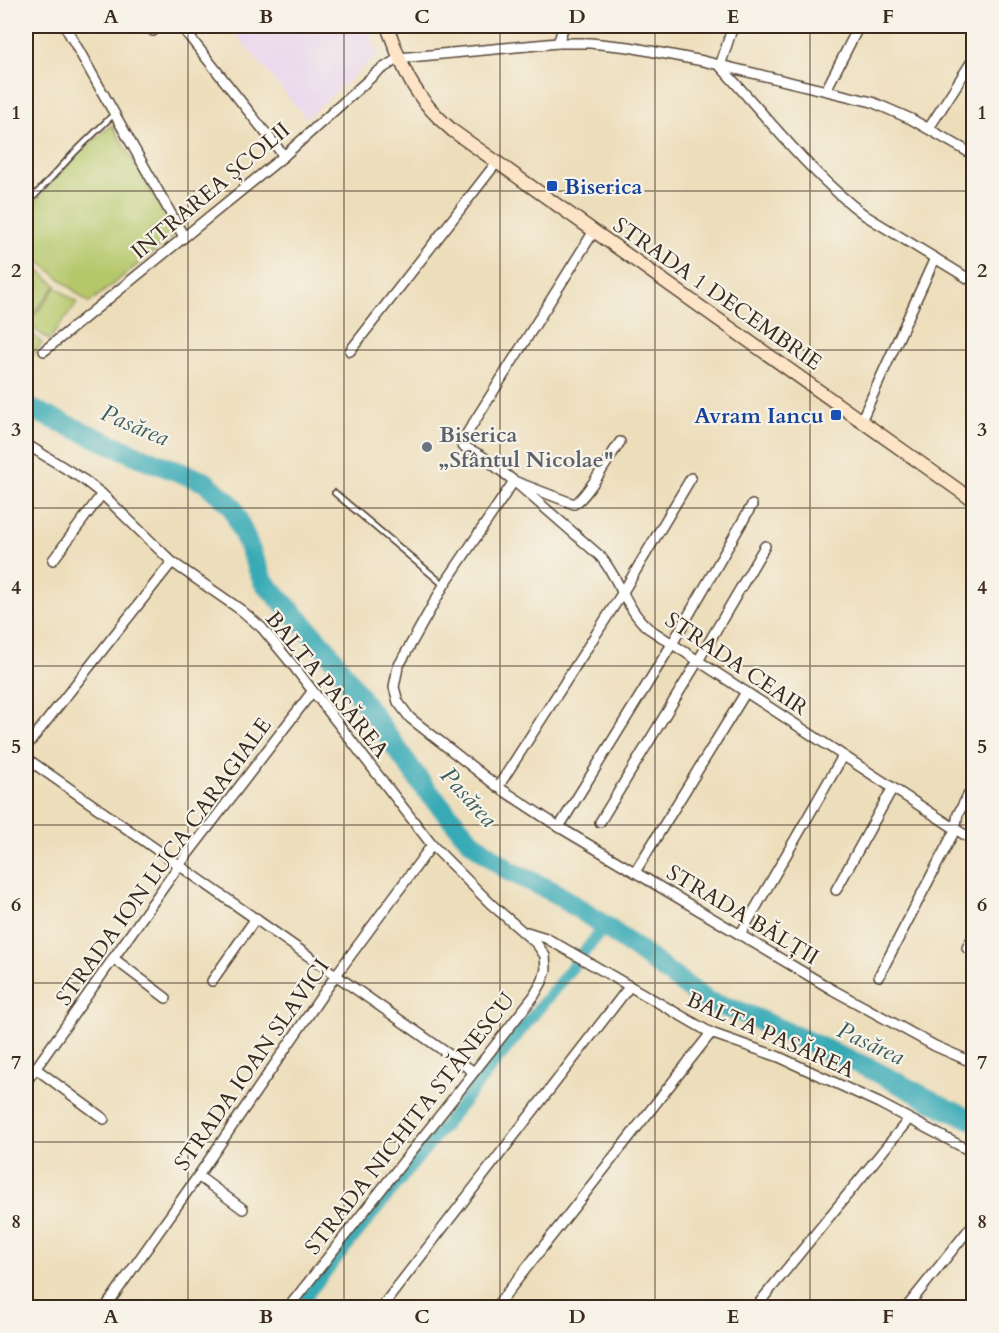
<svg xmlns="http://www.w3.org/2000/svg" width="999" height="1333" viewBox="0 0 999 1333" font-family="Cardo,serif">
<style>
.built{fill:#e7d2ef}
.green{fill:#b5c76b;stroke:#787844;stroke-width:1.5}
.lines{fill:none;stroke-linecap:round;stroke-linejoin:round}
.canal{stroke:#39aab6;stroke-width:12}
.river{stroke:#39aab6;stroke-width:21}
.lane-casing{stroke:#564536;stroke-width:8}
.street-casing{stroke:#564536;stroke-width:12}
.secondary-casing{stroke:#564536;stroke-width:15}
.lane{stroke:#fff;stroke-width:4.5}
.street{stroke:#fff;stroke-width:9}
.secondary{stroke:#fee4c6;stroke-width:12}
.grid{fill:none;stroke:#3b2a1e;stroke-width:1.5;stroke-opacity:0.55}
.transit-dot{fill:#1a4fb4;stroke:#f7f3e8;stroke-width:2}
.worship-dot{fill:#6b7280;stroke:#f7f3e8;stroke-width:2}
.labels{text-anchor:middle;stroke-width:4.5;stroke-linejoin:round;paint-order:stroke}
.transit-label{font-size:22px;font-weight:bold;fill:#164399;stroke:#f7f3e8;text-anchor:start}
.street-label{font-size:22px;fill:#3b2a1e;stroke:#f7f3e8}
.worship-label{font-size:22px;font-weight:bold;fill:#5b616d;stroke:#f7f3e8;text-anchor:start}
.water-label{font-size:24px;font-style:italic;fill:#3a5d5b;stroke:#f7f3e8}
.neatline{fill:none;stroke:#3b2a1e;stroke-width:2}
.grid-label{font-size:20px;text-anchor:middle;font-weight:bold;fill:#3b2a1e}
</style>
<rect width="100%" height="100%" fill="#f7f3e8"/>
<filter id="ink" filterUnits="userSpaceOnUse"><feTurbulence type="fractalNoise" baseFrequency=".0167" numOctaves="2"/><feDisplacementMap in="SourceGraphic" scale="12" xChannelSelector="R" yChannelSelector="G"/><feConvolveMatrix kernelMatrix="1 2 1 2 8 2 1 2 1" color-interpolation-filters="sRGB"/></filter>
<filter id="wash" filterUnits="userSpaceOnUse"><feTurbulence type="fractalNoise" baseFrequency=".008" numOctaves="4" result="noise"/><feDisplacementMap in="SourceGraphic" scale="24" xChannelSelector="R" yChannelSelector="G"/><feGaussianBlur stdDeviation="1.35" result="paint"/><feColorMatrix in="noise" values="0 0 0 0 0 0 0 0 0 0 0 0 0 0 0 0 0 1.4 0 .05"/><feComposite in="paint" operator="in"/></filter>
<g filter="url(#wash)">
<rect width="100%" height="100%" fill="#eddebb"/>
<!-- built -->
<polygon class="built" points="244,26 368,26 378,54 306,118 235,33"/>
<!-- green -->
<g class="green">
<polygon points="112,125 176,234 89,303 26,250 26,212 75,156"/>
<polygon points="26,260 56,285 26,323"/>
<polygon points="56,287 77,303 49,340 28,324"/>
<polygon points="26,329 42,343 26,364"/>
</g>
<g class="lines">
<!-- canal -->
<g class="canal">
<polyline points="584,952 605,926"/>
<polyline points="297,1308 574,965"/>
</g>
<!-- river -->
<polyline class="river" points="26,407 140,457 205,482 232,506 263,581 326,649 424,787 471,841 509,871 552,891 605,926 708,1002 741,1012 802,1039 873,1070 947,1109 974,1120"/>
</g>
</g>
<g filter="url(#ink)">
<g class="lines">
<defs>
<g id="lane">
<polyline points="26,205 74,153 114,114"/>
<polyline points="335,493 444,585"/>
</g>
<g id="street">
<polyline points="65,26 184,237"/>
<polyline points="149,26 153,31"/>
<polyline points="181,26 284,156"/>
<path d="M733,26l-13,40c46,50 92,110 146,150l108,66"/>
<polyline points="558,43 564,26"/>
<polyline points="826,90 859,26"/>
<polyline points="929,128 974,58"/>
<path d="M594,231l-133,212 2,3 19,10 32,25 60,23c12,-5 36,-48 46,-62"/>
<polyline points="44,351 284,156 377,72 399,58 558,43 590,43 629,47 703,61 872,102 911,119 974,155"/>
<polyline points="350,351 497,162"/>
<polyline points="861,421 935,258"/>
<polyline points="26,444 84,480 102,494 172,562 241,610 262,628 295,668 432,845 491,904 537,944 545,956 546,969 543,980 534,996 288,1308"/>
<polyline points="514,481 444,585 398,667 394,687 398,702 410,718 498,787 559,827 833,990 935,1046 974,1063"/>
<path d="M514,481l86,75c19,22 26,53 48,72l326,213"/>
<polyline points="53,560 102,494"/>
<polyline points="26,747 172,562"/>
<polyline points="26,758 474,1072"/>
<polyline points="498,787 623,592 691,478"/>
<polyline points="600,822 698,661 765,546"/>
<polyline points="559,827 672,644 752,505"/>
<polyline points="635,872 746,692"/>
<polyline points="836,890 892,789"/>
<polyline points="527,932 546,938 711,1033 779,1057 879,1103 974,1153"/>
<polyline points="740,935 843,756"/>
<polyline points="967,948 974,935"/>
<polyline points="113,958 166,998"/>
<polyline points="879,976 955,830 958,814 974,784"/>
<polyline points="212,981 256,918"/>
<polyline points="35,1068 104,1119"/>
<polyline points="26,1082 180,864 312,692"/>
<polyline points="198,1176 243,1209"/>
<polyline points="105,1308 198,1176 336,975 432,845"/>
<polyline points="381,1308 629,987"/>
<polyline points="495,1308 711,1033"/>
<polyline points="755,1308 909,1119"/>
<polyline points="906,1308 974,1223"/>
</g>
<path id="secondary" d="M387,26c17,46 27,72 66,105l521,370"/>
</defs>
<!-- lane casing -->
<use href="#lane" class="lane-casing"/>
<!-- street casing -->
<use href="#street" class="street-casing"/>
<!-- secondary casing -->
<use href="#secondary" class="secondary-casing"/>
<!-- lane -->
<use href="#lane" class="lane"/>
<!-- street -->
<use href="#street" class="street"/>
<!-- secondary -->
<use href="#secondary" class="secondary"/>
</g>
</g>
<!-- grid -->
<path class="grid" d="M188,26v1282M344,26v1282M500,26v1282M655,26v1282M810,26v1282M26,191h948M26,350h948M26,508h948M26,666h948M26,825h948M26,983h948M26,1142h948"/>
<!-- markers -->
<g class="transit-dot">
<rect x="546" y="180" width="12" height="12" rx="3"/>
<rect x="830" y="409" width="12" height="12" rx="3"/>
</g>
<circle class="worship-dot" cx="427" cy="447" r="6"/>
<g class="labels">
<!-- transit labels -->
<g class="transit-label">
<text x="564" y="194">Biserica</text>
<text x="824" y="423" text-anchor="end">Avram Iancu</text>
</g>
<!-- street labels -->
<g class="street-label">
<text transform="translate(210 190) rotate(-40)" y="8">INTRAREA ȘCOLII</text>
<text transform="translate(718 293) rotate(35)" y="8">STRADA 1 DECEMBRIE</text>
<text transform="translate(737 663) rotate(34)" y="8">STRADA CEAIR</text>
<text transform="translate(328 684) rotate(51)" y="8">BALTA PASĂREA</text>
<text transform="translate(163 861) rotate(-54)" y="8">STRADA ION LUCA CARAGIALE</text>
<text transform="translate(743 914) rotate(31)" y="8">STRADA BĂLȚII</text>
<text transform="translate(771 1034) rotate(24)" y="8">BALTA PASĂREA</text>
<text transform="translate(251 1064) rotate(-55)" y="8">STRADA IOAN SLAVICI</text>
<text transform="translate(409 1123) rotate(-52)" y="8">STRADA NICHITA STĂNESCU</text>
</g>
<!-- worship labels -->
<g class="worship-label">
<text x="439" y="442">Biserica<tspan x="439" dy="25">„Sfântul Nicolae"</tspan></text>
</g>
<!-- water labels -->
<g class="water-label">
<text transform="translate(135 425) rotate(23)" y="8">Pasărea</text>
<text transform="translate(469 797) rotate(48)" y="8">Pasărea</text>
<text transform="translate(871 1043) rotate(25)" y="8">Pasărea</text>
</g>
</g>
<!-- margin -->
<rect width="999" height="1333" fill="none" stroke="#f7f3e8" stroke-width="66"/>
<rect x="33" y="33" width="933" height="1267" class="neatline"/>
<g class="grid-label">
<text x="111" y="23">A</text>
<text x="266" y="23">B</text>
<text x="422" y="23">C</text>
<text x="577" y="23">D</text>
<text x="733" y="23">E</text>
<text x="888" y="23">F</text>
<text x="16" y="119">1</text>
<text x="982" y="119">1</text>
<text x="16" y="277">2</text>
<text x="982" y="277">2</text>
<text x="16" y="436">3</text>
<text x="982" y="436">3</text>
<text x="16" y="594">4</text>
<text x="982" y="594">4</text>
<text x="16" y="753">5</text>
<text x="982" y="753">5</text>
<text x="16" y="911">6</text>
<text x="982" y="911">6</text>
<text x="16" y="1069">7</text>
<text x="982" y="1069">7</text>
<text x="16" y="1228">8</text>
<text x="982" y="1228">8</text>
<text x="111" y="1323">A</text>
<text x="266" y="1323">B</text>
<text x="422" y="1323">C</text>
<text x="577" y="1323">D</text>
<text x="733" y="1323">E</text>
<text x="888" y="1323">F</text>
</g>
</svg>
